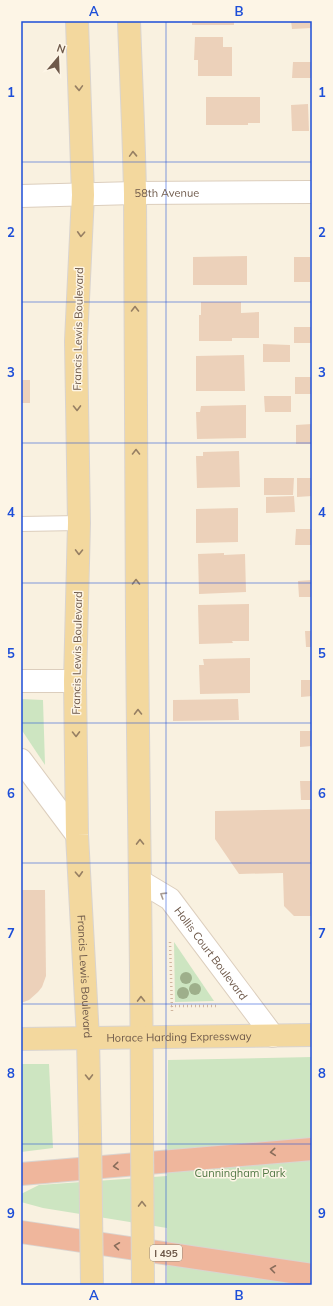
<svg xmlns="http://www.w3.org/2000/svg" width="333" height="1306" viewBox="0 0 333 1306" font-family="Mulish,sans-serif">
<style>
.green{fill:#cde5c1}
.building{fill:#ecd1ba}
.lines{fill:none;stroke-linecap:round;stroke-linejoin:round}
.lane-casing{stroke:#dccebd;stroke-width:16}
.street-casing{stroke:#dccebd;stroke-width:24}
.primary-casing{stroke:#d9d4d0;stroke-width:24}
.highway-casing{stroke:#d9d4d0;stroke-width:24}
.path{stroke:#d0b59e;stroke-width:2.5;stroke-dasharray:1 3;stroke-linecap:butt}
.lane{stroke:#fff;stroke-width:14}
.street{stroke:#fff;stroke-width:22}
.primary{stroke:#f3d89e;stroke-width:22}
.highway{stroke:#efb69c;stroke-width:22}
.primary-bridge-casing{stroke:#d9d4d0;stroke-width:24;stroke-linecap:butt}
.primary-bridge{stroke:#f3d89e;stroke-width:22}
.tree{fill:#9eaf8b}
.oneway{stroke:#967f63}
.oneway2{stroke:#a89b92}
.oneway3{stroke:#886c5a}
.grid{fill:none;stroke:#1d4ed8;stroke-width:1;stroke-opacity:0.55}
.labels{text-anchor:middle;stroke-width:3;stroke-linejoin:round;paint-order:stroke}
.shield{fill:#fdf5e6;stroke:#998879;stroke-width:1}
.shield-label{font-size:10px;font-weight:bold;fill:#6e594a}
.street-label{font-size:11px;fill:#6e594a;stroke:#fdf5e6}
.park-label{font-size:11px;fill:#537946;stroke:#fdf5e6}
.neatline{fill:none;stroke:#1d4ed8;stroke-width:1.5}
.grid-label{font-size:13px;text-anchor:middle;font-weight:bold;fill:#1d4ed8}
</style>
<rect width="100%" height="100%" fill="#f9f1e0"/>
<!-- green -->
<g class="green">
<polygon points="21,699 43,700 45,765 21,729"/>
<polygon points="174,942 214,1001 175,1002"/>
<polygon points="312,1057 312,1285 167,1285 167,1228 43,1208 21,1202 21,1194 39,1185 167,1176 168,1060"/>
<polygon points="21,1064 49,1064 53,1148 21,1152"/>
</g>
<!-- building -->
<g class="building">
<rect x="192" y="21" width="42" height="4"/>
<polygon points="291,21 312,21 312,28 292,29"/>
<polygon points="195,37 223,37 223,47 232,47 232,76 198,76 198,60 194,60"/>
<polygon points="293,62 312,62 312,78 292,78"/>
<polygon points="206,97 260,97 260,123 248,123 248,125 206,125"/>
<polygon points="308,104 309,131 292,131 291,105"/>
<polygon points="247,256 247,285 193,285 193,257"/>
<rect x="294" y="257" width="16" height="25"/>
<polygon points="201,302 241,302 241,313 259,312 259,338 232,338 232,341 199,341 199,315 201,315"/>
<rect x="294" y="327" width="18" height="16"/>
<polygon points="263,344 290,345 290,362 263,362"/>
<polygon points="244,355 245,391 196,391 196,356"/>
<rect x="295" y="377" width="17" height="17"/>
<rect x="21" y="380" width="9" height="23"/>
<polygon points="264,396 291,396 291,412 265,412"/>
<polygon points="246,405 246,438 197,439 196,412 200,412 201,406"/>
<polygon points="312,424 312,444 296,444 296,425"/>
<polygon points="239,451 240,487 197,488 196,456 203,456 203,452"/>
<polygon points="264,478 294,478 293,495 264,495"/>
<polygon points="297,478 312,478 312,496 297,497"/>
<polygon points="294,496 295,512 266,513 266,497"/>
<polygon points="238,508 238,542 196,543 196,509"/>
<polygon points="296,529 312,529 312,545 295,545"/>
<polygon points="224,553 224,555 245,554 246,592 199,594 198,554"/>
<polygon points="312,580 312,597 299,597 298,581"/>
<polygon points="249,604 249,641 232,641 233,643 199,644 198,605"/>
<polygon points="305,631 312,631 312,647 306,647"/>
<polygon points="250,658 250,693 200,694 199,665 204,665 203,659"/>
<polygon points="301,680 312,680 312,696 301,697"/>
<polygon points="238,699 239,720 173,721 173,700"/>
<polygon points="300,731 312,731 312,746 300,747"/>
<polygon points="300,781 312,781 312,800 301,800"/>
<polygon points="312,809 312,916 294,916 284,906 283,873 239,874 215,839 215,811"/>
<polygon points="21,890 45,890 46,976 42,987 38,992 29,1000 21,1003"/>
</g>
<g class="lines">
<defs>
<polyline id="lane" points="21,524 79,523"/>
<g id="street">
<path id="s1" d="M21,196l114,-3 177,-1"/>
<polyline points="21,681 75,681"/>
<polyline points="21,760 77,835"/>
<path id="s2" d="M140,881l30,18 103,137"/>
</g>
<g id="primary">
<path id="s3" d="M77,21l6,174 -7,146 3,182 -4,158 2,154 11,203 2,96"/>
<path d="M129,21c2,58 5,115 6,173 2,143 0,286 2,429 1,169 5,338 5,507"/>
<path id="s4" d="M21,1039l291,-4"/>
</g>
<g id="highway">
<polyline points="21,1174 312,1149"/>
<polyline points="21,1232 312,1275"/>
</g>
</defs>
<!-- lane casing -->
<use href="#lane" class="lane-casing"/>
<!-- street casing -->
<use href="#street" class="street-casing"/>
<!-- primary casing -->
<use href="#primary" class="primary-casing"/>
<!-- highway casing -->
<use href="#highway" class="highway-casing"/>
<!-- path -->
<g class="path">
<polyline points="170,942 172,1011"/>
<polyline points="171,1006 218,1006"/>
</g>
<!-- lane -->
<use href="#lane" class="lane"/>
<!-- street -->
<use href="#street" class="street"/>
<!-- primary -->
<use href="#primary" class="primary"/>
<!-- highway -->
<use href="#highway" class="highway"/>
<defs>
<g id="primary-bridge">
<polyline points="142,1130 143,1285"/>
<polyline points="90,1134 92,1285"/>
</g>
</defs>
<!-- primary-bridge casing -->
<use href="#primary-bridge" class="primary-bridge-casing"/>
<!-- primary-bridge -->
<use href="#primary-bridge" class="primary-bridge"/>
</g>
<!-- trees -->
<g class="tree">
<circle cx="186" cy="978" r="6"/>
<circle cx="195" cy="989" r="6"/>
<circle cx="183" cy="993" r="6"/>
</g>
<!-- one-way arrows -->
<defs><path id="oneway-chevron" d="M-2-3.5L2.5 0L-2 3.5" fill="none" stroke-width="1.6" stroke-linecap="round" stroke-linejoin="round"/></defs>
<g class="oneway">
<use href="#oneway-chevron" transform="translate(79 88) rotate(88)"/>
<use href="#oneway-chevron" transform="translate(133 154) rotate(-92)"/>
<use href="#oneway-chevron" transform="translate(81 234) rotate(93)"/>
<use href="#oneway-chevron" transform="translate(135 309) rotate(-90)"/>
<use href="#oneway-chevron" transform="translate(77 408) rotate(89)"/>
<use href="#oneway-chevron" transform="translate(136 452) rotate(-90)"/>
<use href="#oneway-chevron" transform="translate(79 552) rotate(91)"/>
<use href="#oneway-chevron" transform="translate(136 582) rotate(-90)"/>
<use href="#oneway-chevron" transform="translate(138 712) rotate(-91)"/>
<use href="#oneway-chevron" transform="translate(76 734) rotate(89)"/>
<use href="#oneway-chevron" transform="translate(140 842) rotate(-91)"/>
<use href="#oneway-chevron" transform="translate(79 874) rotate(87)"/>
<use href="#oneway-chevron" transform="translate(141 999) rotate(-91)"/>
<use href="#oneway-chevron" transform="translate(89 1077) rotate(89)"/>
<use href="#oneway-chevron" transform="translate(142 1204) rotate(-91)"/>
</g>
<use class="oneway2" href="#oneway-chevron" transform="translate(163 895) rotate(-148)"/>
<g class="oneway3">
<use href="#oneway-chevron" transform="translate(273 1152) rotate(175)"/>
<use href="#oneway-chevron" transform="translate(116 1166) rotate(175)"/>
<use href="#oneway-chevron" transform="translate(117 1246) rotate(-172)"/>
<use href="#oneway-chevron" transform="translate(273 1269) rotate(-172)"/>
</g>
<!-- grid -->
<path class="grid" d="M166,21v1264M21,162h291M21,302h291M21,443h291M21,583h291M21,723h291M21,863h291M21,1004h291M21,1144h291"/>
<g class="labels">
<!-- shield labels -->
<rect class="shield" x="150" y="1245" width="32" height="16" rx="3"/>
<g class="shield-label">
<text x="166" y="1257">I 495</text>
</g>
<!-- street labels -->
<g class="street-label">
<text dy="4" stroke="none"><textPath href="#s1" startOffset="146">58th Avenue</textPath></text>
<text transform="translate(78 329) rotate(-89)" y="4">Francis Lewis Boulevard</text>
<text transform="translate(77 653) rotate(-89)" y="4">Francis Lewis Boulevard</text>
<text dy="4" stroke="none"><textPath href="#s2" startOffset="103">Hollis Court Boulevard</textPath></text>
<text dy="4" stroke="none"><textPath href="#s3" startOffset="956">Francis Lewis Boulevard</textPath></text>
<text dy="4" stroke="none"><textPath href="#s4" startOffset="158">Horace Harding Expressway</textPath></text>
</g>
<!-- park labels -->
<g class="park-label">
<text x="240" y="1177">Cunningham Park</text>
</g>
</g>
<!-- border -->
<rect width="333" height="1306" fill="none" stroke="#fdf5e6" stroke-width="44"/>
<!-- north arrow -->
<g transform="translate(58 58) rotate(19)" stroke="#fdf5e6" stroke-width="3" paint-order="stroke">
<path d="M0-3L7 15L0 10L-7 15Z" fill="#6e594a"/>
<text y="-6" font-size="11" font-weight="bold" text-anchor="middle" fill="#6e594a">N</text>
</g>
<rect x="22" y="22" width="289" height="1262" class="neatline"/>
<g class="grid-label">
<text x="94" y="16">A</text>
<text x="239" y="16">B</text>
<text x="11" y="97">1</text>
<text x="322" y="97">1</text>
<text x="11" y="237">2</text>
<text x="322" y="237">2</text>
<text x="11" y="377">3</text>
<text x="322" y="377">3</text>
<text x="11" y="517">4</text>
<text x="322" y="517">4</text>
<text x="11" y="658">5</text>
<text x="322" y="658">5</text>
<text x="11" y="798">6</text>
<text x="322" y="798">6</text>
<text x="11" y="938">7</text>
<text x="322" y="938">7</text>
<text x="11" y="1078">8</text>
<text x="322" y="1078">8</text>
<text x="11" y="1218">9</text>
<text x="322" y="1218">9</text>
<text x="94" y="1300">A</text>
<text x="239" y="1300">B</text>
</g>
</svg>
